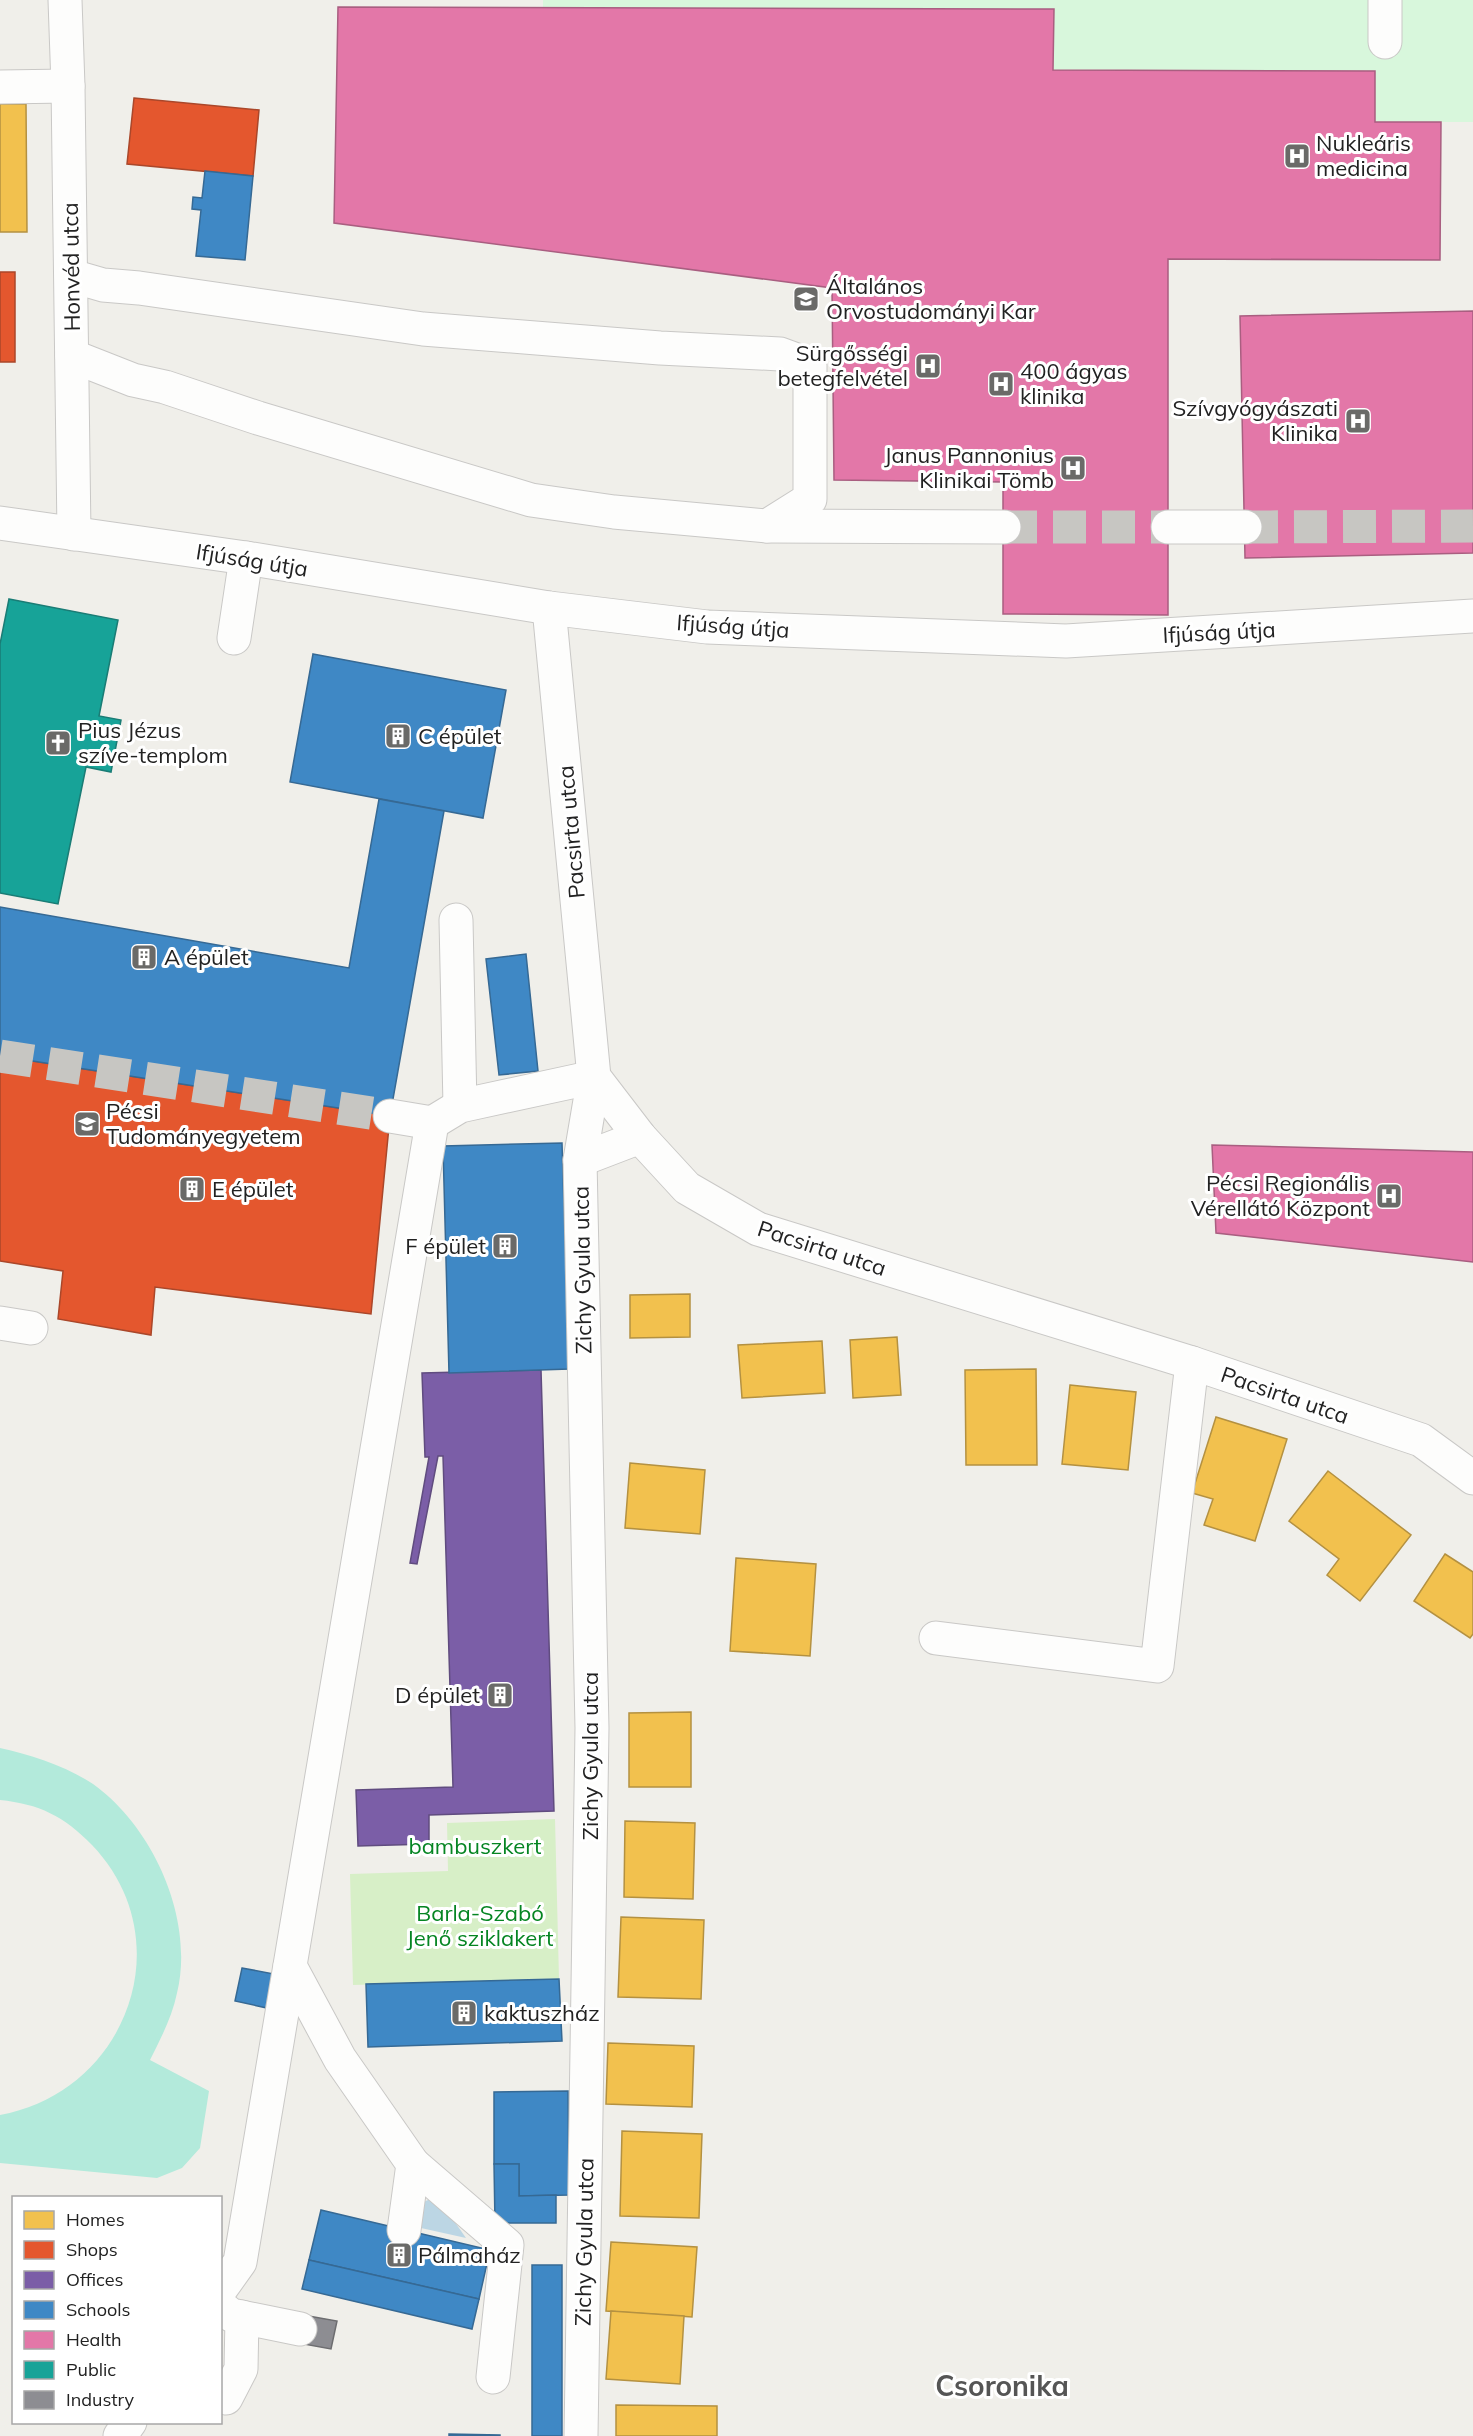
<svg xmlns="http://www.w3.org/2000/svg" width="1473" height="2436" viewBox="0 0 1473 2436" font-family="Mulish,sans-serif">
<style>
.grass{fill:#d7efc7}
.park{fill:#d8f7dc}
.pitch{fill:#b3eadb}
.water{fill:#bcd6e4}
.homes{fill:#f2c14e;stroke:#b49141;stroke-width:1.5}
.shops{fill:#e4572e;stroke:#aa472a;stroke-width:1.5}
.offices{fill:#7b5ea7;stroke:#604c7f;stroke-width:1.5}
.schools{fill:#3f88c5;stroke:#366994;stroke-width:1.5}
.health{fill:#e377a8;stroke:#a95e80;stroke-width:1.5}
.public{fill:#17a398;stroke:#1a7c75;stroke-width:1.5}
.industry{fill:#8d8d92;stroke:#6d6d70;stroke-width:1.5}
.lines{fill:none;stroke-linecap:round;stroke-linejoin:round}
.minor-tunnel{stroke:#c7c6c2;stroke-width:33;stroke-dasharray:33 16;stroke-linecap:butt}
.minor-casing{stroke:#c9c8c6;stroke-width:35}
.minor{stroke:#fdfdfc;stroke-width:33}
.labels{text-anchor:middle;stroke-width:6;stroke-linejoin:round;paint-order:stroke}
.poi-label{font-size:22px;fill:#222;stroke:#fff;text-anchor:start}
.street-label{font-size:22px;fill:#222;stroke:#fff}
.park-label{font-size:22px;fill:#058522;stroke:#fff}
.district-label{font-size:28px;font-weight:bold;fill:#555;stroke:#fff}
</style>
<rect width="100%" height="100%" fill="#f0efea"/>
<!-- grass -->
<polygon class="grass" points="555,1819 559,1979 353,1985 350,1874 448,1871 447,1823"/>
<!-- park -->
<polygon class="park" points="543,0 1473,0 1473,122 1375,122 1375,71 1053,70 1053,9 543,8"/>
<!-- pitch -->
<path class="pitch" d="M0,1748c31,7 66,18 93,36 60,43 102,135 84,209 -5,24 -16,45 -27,67l59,31 -9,57 -18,20 -25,10 -157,-15v-48c127,-23 183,-175 92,-270 -28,-29 -53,-41 -92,-45z"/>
<!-- water -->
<path class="water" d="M438,2198l28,40 -54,-12c6,-18 6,-26 26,-28z"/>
<!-- homes -->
<g class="homes">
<polygon points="0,104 26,104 27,232 0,232"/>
<polygon points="690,1294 690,1337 630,1338 630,1295"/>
<polygon points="897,1337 901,1395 853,1398 850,1340"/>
<polygon points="822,1341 825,1393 742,1398 738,1345"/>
<polygon points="1036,1369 1037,1465 966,1465 965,1370"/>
<polygon points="1070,1385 1136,1392 1128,1470 1062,1464"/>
<polygon points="1216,1417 1287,1439 1255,1541 1204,1525 1213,1499 1192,1493"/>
<polygon points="630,1463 705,1470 700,1534 625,1528"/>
<polygon points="1328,1471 1411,1535 1360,1601 1327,1575 1339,1559 1289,1521"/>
<polygon points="1445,1554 1473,1572 1473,1634 1470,1638 1414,1601"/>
<polygon points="736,1558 816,1564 810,1656 730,1651"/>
<polygon points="691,1712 691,1787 629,1787 629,1713"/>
<polygon points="625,1821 695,1823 693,1899 624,1897"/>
<polygon points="621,1917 704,1920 701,1999 618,1997"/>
<polygon points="608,2043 694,2046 692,2107 606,2104"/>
<polygon points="622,2131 702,2134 699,2218 620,2216"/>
<polygon points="611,2242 697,2247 692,2317 606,2311"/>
<polygon points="611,2311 684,2316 680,2384 606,2379"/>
<polygon points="616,2405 717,2406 717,2436 616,2436"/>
</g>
<!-- shops -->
<g class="shops">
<polygon points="134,98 259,110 253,176 127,164"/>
<rect x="0" y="272" width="15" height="90"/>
<polygon points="0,1056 390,1116 371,1314 155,1287 151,1335 58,1319 63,1271 0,1261"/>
</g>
<!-- offices -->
<polygon class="offices" points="541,1370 554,1811 429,1815 429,1844 358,1846 356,1790 453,1787 443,1456 438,1456 417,1564 410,1563 429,1457 425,1457 422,1373"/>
<!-- schools -->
<g class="schools">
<polygon points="205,171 253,176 245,260 196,256 201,210 192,209 193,197 202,198"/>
<polygon points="313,654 506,690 483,818 290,782"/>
<polygon points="379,799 444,811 390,1116 0,1056 0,907 349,968"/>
<polygon points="526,954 538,1071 499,1075 486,959"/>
<polygon points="562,1143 569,1369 449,1373 443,1146"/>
<polygon points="242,1968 274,1974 267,2008 235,2001"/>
<polygon points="559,1979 562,2041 368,2047 366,1984"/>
<polygon points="568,2091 569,2195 519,2196 519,2164 494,2164 494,2092"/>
<polygon points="494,2164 519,2164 519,2196 556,2195 556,2223 495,2223"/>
<polygon points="321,2210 490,2250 479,2299 309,2260"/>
<polygon points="309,2260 479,2299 472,2329 302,2289"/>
<rect x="532" y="2265" width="30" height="171"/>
<polygon points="449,2434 500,2435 500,2436 449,2436"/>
</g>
<!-- health -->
<g class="health">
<polygon points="338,7 1054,9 1053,70 1375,71 1375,122 1441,122 1440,260 1168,259 1168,615 1003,614 1003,482 834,480 832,288 334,223"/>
<polygon points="1473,311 1473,553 1245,558 1240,316"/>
<polygon points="1212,1145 1473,1152 1473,1262 1216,1233"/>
</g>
<!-- public -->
<polygon class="public" points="9,599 118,620 99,716 121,720 111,772 86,767 58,904 0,893 0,644"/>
<!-- industry -->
<polygon class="industry" points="303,2315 337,2321 331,2349 298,2343"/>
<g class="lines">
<!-- minor-tunnel -->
<g class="minor-tunnel">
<polyline points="1004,527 1168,527"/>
<polyline points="1245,527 1473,526"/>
<polyline points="0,1056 390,1116"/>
</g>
<defs>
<g id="minor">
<polyline points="65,0 68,86 74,534"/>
<polyline points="1385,0 1385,42"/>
<polyline points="0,87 68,86"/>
<polyline points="72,276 103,285 139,288 423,329 660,348 780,354 810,365 810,499 767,526 614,512 531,500 258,418 165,387 133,380 72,356"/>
<polyline points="0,523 246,558 549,608 707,627 1066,641 1473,616"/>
<polyline points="767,526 1004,527"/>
<polyline points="1168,527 1245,527"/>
<polyline points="549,608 594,1077 640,1137 687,1188 758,1229 1192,1363 1421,1440 1473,1478"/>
<polyline points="234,638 246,558"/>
<polyline points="456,920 460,1106"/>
<polyline points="390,1116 432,1123"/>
<polyline points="580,1160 640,1137"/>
<polyline points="0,1323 31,1328"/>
<polyline points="936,1638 1157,1666 1192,1363"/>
<polyline points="290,1966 340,2059 413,2164 404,2230"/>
<polyline points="413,2164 507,2245 493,2377"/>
<polyline points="220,2290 240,2262 432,1123 460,1106 594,1077"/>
<polyline points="220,2306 231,2315 300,2329"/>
<polyline points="226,2398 241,2369 242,2317"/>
<polyline points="120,2436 130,2422"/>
<polyline points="581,2436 592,1728 580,1160 594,1077"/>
</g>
</defs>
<!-- minor casing -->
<use href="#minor" class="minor-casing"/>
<!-- minor -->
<use href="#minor" class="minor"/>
</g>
<!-- icons -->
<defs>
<symbol id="hospital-square" viewBox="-11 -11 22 22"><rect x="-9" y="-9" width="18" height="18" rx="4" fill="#6a6a68" stroke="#fff"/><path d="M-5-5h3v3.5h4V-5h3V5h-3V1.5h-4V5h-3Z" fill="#fff"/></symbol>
<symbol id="university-square" viewBox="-11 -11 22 22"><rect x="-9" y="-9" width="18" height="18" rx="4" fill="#6a6a68" stroke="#fff"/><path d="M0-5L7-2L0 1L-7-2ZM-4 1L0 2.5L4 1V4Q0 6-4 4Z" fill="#fff"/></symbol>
<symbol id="building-square" viewBox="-11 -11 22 22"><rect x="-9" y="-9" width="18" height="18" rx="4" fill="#6a6a68" stroke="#fff"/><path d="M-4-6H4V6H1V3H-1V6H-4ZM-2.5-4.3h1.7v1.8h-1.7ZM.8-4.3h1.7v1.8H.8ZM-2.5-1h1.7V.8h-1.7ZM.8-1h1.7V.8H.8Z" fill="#fff"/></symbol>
<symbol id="church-square" viewBox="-11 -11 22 22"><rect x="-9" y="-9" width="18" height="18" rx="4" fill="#6a6a68" stroke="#fff"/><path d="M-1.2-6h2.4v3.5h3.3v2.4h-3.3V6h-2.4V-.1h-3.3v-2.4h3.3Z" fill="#fff"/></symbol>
</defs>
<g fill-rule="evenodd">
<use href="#hospital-square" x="1282" y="141" width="30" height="30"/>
<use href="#university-square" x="791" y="284" width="30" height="30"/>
<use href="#hospital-square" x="913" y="351" width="30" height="30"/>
<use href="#hospital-square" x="986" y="369" width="30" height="30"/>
<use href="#hospital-square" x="1343" y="406" width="30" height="30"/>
<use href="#hospital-square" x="1058" y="453" width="30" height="30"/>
<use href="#building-square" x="383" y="721" width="30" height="30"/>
<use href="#church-square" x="43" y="728" width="30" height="30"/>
<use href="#building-square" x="129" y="942" width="30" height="30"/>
<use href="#university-square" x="72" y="1109" width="30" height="30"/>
<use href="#building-square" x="177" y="1174" width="30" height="30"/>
<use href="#hospital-square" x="1374" y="1181" width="30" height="30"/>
<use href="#building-square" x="490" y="1231" width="30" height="30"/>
<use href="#building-square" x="485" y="1680" width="30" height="30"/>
<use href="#building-square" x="449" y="1998" width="30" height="30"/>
<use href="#building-square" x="384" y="2240" width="30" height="30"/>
</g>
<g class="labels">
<!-- poi labels -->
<g class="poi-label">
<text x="1316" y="151">Nukleáris<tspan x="1316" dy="25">medicina</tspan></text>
<text x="826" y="294">Általános<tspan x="826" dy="25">Orvostudományi Kar</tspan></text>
<text x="908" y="361" text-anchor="end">Sürgősségi<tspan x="908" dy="25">betegfelvétel</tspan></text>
<text x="1020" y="379">400 ágyas<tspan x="1020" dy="25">klinika</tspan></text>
<text x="1338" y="416" text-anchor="end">Szívgyógyászati<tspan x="1338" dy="25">Klinika</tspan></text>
<text x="1054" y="463" text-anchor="end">Janus Pannonius<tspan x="1054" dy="25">Klinikai Tömb</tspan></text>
<text x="78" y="738">Pius Jézus<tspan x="78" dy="25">szíve-templom</tspan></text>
<text x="418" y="744">C épület</text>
<text x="164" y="965">A épület</text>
<text x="106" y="1119">Pécsi<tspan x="106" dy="25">Tudományegyetem</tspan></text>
<text x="1370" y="1191" text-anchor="end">Pécsi Regionális<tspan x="1370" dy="25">Vérellátó Központ</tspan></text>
<text x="212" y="1197">E épület</text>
<text x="486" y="1254" text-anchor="end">F épület</text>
<text x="480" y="1703" text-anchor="end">D épület</text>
<text x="484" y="2021">kaktuszház</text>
<text x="418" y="2263">Pálmaház</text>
</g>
<!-- street labels -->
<g class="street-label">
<text transform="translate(71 267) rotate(-91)" y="8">Honvéd utca</text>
<text transform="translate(252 560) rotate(9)" y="8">Ifjúság útja</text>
<text transform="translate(733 626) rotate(4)" y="8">Ifjúság útja</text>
<text transform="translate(1219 632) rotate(-3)" y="8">Ifjúság útja</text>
<text transform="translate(571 832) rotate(-95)" y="8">Pacsirta utca</text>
<text transform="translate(822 1248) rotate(18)" y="8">Pacsirta utca</text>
<text transform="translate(582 1270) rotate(-91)" y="8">Zichy Gyula utca</text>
<text transform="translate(1285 1395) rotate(19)" y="8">Pacsirta utca</text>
<text transform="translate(590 1756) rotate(-90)" y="8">Zichy Gyula utca</text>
<text transform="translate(584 2242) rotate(-89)" y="8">Zichy Gyula utca</text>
</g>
<!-- park labels -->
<g class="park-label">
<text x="475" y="1854">bambuszkert</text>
<text x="480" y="1921">Barla-Szabó<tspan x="480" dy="25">Jenő sziklakert</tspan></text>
</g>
<!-- district labels -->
<g class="district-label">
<text x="1002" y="2396">Csoronika</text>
</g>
</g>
<!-- legend -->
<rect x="12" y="2196" width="210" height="228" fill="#ffffff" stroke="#a7a7a7" stroke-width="1.5"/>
<rect x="24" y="2211" width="30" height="18" fill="#f2c14e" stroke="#a7a7a7" stroke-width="1.5"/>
<text x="66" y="2226" font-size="18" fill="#222222">Homes</text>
<rect x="24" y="2241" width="30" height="18" fill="#e4572e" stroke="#a7a7a7" stroke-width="1.5"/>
<text x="66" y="2256" font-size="18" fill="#222222">Shops</text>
<rect x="24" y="2271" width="30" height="18" fill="#7b5ea7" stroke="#a7a7a7" stroke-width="1.5"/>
<text x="66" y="2286" font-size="18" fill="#222222">Offices</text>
<rect x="24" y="2301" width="30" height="18" fill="#3f88c5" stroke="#a7a7a7" stroke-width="1.5"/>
<text x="66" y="2316" font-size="18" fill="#222222">Schools</text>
<rect x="24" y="2331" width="30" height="18" fill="#e377a8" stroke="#a7a7a7" stroke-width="1.5"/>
<text x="66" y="2346" font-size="18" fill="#222222">Health</text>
<rect x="24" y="2361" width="30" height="18" fill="#17a398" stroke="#a7a7a7" stroke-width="1.5"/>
<text x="66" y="2376" font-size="18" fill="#222222">Public</text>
<rect x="24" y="2391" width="30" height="18" fill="#8d8d92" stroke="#a7a7a7" stroke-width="1.5"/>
<text x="66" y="2406" font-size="18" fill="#222222">Industry</text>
</svg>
